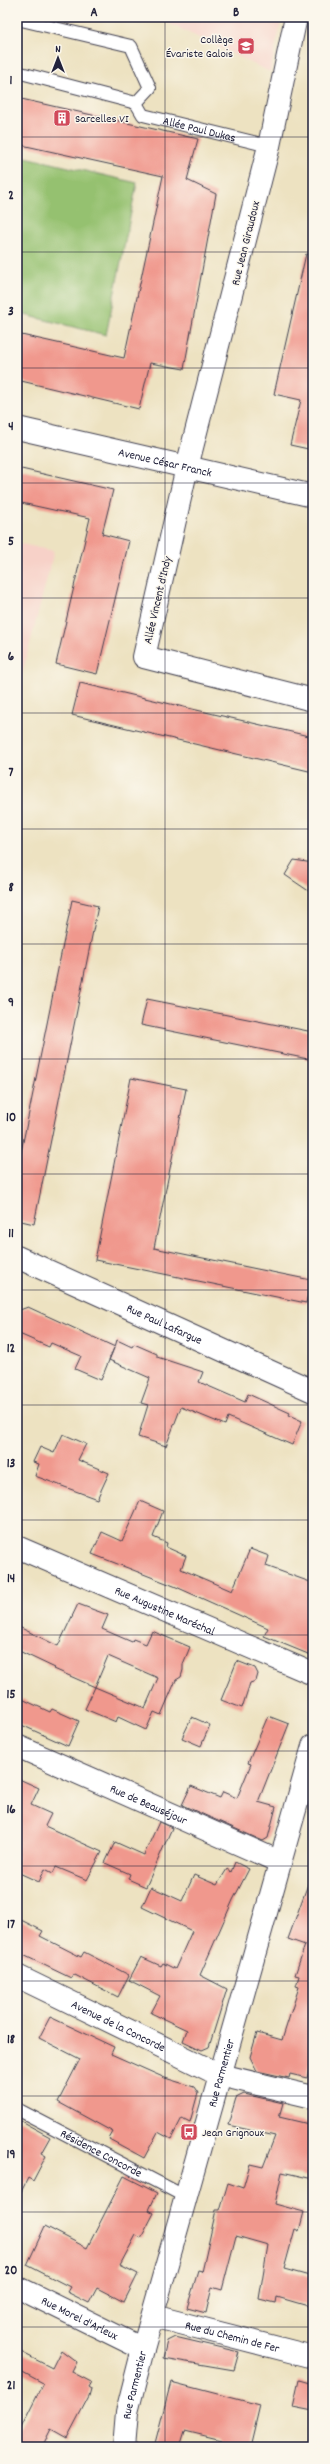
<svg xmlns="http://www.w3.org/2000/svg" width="330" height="2464" viewBox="0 0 330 2464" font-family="Dekko,sans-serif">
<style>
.built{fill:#f7d1c8}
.green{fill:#95c16f;stroke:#5c7255}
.building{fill:#f0988d;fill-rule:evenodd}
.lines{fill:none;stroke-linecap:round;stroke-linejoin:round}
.lane-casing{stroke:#403f4f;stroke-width:14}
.street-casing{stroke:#403f4f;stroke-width:24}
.lane{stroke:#fff;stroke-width:12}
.street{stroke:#fff;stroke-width:22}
.grid{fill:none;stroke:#22223b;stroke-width:1;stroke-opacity:0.55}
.labels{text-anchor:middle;stroke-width:3;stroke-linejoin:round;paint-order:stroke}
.poi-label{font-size:12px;fill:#22223b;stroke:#fbf7ec;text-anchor:start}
.street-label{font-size:12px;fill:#22223b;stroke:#fbf7ec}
.neatline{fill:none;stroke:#22223b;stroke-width:1.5}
.grid-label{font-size:13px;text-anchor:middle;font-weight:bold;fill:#22223b}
</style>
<rect width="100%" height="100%" fill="#fbf7ec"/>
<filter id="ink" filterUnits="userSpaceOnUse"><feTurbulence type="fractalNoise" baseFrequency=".025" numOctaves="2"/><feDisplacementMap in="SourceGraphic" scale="8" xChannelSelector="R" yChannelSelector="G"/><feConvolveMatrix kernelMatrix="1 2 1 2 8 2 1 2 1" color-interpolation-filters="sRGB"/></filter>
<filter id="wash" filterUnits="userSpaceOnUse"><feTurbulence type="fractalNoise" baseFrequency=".012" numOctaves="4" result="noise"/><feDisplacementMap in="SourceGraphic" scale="16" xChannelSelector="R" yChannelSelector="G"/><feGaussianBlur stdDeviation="0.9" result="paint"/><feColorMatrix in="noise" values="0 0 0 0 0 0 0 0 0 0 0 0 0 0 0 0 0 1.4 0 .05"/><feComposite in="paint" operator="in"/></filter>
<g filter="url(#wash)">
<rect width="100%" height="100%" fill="#ede2c1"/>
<!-- built -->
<g class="built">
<polygon points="149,17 282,17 270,72 162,20"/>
<polygon points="17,543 54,551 17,694"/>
</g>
<!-- green -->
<polygon class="green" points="17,155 137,183 106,335 17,313"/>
<g id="blocks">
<!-- building -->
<g class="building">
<polygon points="17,98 198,139 187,180 216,194 184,369 150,363 139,409 17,380 17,334 124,358 163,176 17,144"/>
<polygon points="306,254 313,255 313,450 290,445 301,400 274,394"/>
<polygon points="17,468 113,490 102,534 129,541 97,674 56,664 90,518 17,502"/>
<polygon points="80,683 313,737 313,772 72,715"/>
<polygon points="294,860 313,863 313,894 285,875"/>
<polygon points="72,900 98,906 34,1224 17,1220 17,1172"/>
<polygon points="147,999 313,1032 313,1060 141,1025"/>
<polygon points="131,1078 186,1089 154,1248 311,1280 306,1303 95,1260"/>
<polygon points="28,1307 115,1347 117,1340 132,1347 134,1344 157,1354 157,1357 203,1372 199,1382 245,1402 248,1394 290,1413 289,1415 302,1421 292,1445 228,1417 225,1425 181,1407 166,1446 138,1437 148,1405 141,1403 150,1378 109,1360 114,1348 101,1380 75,1369 81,1356 51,1343 49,1347 17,1333 17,1311"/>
<polygon points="63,1434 86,1444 78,1460 109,1473 97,1499 35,1476 39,1464 33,1462 40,1447 54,1453"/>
<polygon points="140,1501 163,1511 153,1537 167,1543 166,1547 186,1556 181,1569 232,1591 250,1549 269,1556 266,1566 313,1583 313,1656 264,1636 268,1628 174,1586 92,1554 102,1532 122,1541"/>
<path d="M78,1604l30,11 -6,14 30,13 1,-3 13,5 6,-13 38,16 -7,17v6l-2,7 -5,3 -15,35 -7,-3 -8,18 -28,-13 -2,5 -31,-13 10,-22 -41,-18 1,-1 -38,-18v-24l41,20zM108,1656l50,22 -13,30 -50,-21z"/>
<polygon points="237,1661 255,1668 258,1674 256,1681 250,1683 242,1708 221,1700"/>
<polygon points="22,1699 50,1712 52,1709 79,1721 68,1746 17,1723 17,1711"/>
<polygon points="268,1716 289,1724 258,1802 276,1807 268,1838 263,1841 182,1805 191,1786 220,1798 223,1792 237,1798 251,1764 248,1763"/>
<polygon points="192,1717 210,1725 201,1746 182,1738"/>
<polygon points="17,1778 39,1788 31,1805 51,1814 45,1826 102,1852 87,1880 56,1867 53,1873 45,1869 39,1882 17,1872"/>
<polygon points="159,1822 172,1828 146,1887 128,1879 130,1874 105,1863 115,1842 144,1855"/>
<polygon points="235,1862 249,1869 233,1900 200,1975 227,1989 209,2047 202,2050 183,2041 187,2030 151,2013 160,1996 129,1980 141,1957 161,1966 163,1963 175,1969 192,1931 142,1907 151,1887 182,1901 194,1875 217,1885 227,1869 231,1872"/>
<polygon points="311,1876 313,1877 313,2055 307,2078 290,2074 289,2078 257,2071 250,2057 257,2033 282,2040 299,1987 296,1986 299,1976 295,1975 305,1945 288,1939"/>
<polygon points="17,1918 43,1931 40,1936 81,1957 84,1952 129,1975 118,1997 73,1974 71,1978 17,1952"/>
<polygon points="50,2017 114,2047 111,2054 165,2078 194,2087 198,2093 190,2122 182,2118 171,2139 158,2132 144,2158 109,2139 113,2132 58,2102 80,2059 39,2038"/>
<polygon points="244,2094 283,2103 279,2117 313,2125 313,2179 282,2172 275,2204 304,2212 299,2231 295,2229 284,2269 313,2277 313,2289 308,2306 277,2297 276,2303 259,2299 268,2245 236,2236 222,2290 212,2287 206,2313 187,2308 198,2271 202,2272 216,2210 220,2210 228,2183 243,2188 250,2164 263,2167 275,2136 228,2125 236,2098"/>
<polygon points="17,2119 50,2137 41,2153 46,2156 33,2181 28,2178 17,2200"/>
<polygon points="124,2176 157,2193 149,2210 154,2213 141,2238 136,2235 120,2265 138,2274 124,2302 97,2288 89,2303 67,2292 70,2287 27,2265 45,2226 87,2248"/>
<polygon points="175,2337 239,2352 234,2370 163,2358 167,2341"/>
<polygon points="17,2350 52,2368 61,2350 77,2362 72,2372 91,2382 88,2387 91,2389 89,2396 67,2438 51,2429 42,2447 17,2447 17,2435 43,2383 17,2369"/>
<polygon points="299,2380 313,2384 313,2411 293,2407"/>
<polygon points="171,2382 260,2405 250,2447 220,2447 222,2440 185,2431 180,2447 154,2447"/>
</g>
</g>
</g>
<g filter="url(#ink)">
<use href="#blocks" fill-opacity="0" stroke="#403f4f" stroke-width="1"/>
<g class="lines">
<defs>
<g id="lane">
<polyline points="17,19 131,46 150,88 136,103 17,72"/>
<path id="s1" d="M136,103l7,12 126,31"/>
<path id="s2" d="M17,2109l169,88"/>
</g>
<g id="street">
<polyline points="296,17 269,146 187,467 144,657 313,700"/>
<path id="s3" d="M17,428l296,68"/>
<path id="s4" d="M17,1257l296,134"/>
<path id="s5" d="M17,1547l296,127"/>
<path id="s6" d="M17,1746l263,116"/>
<path id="s7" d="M17,1976l203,99 93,22"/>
<path id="s8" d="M17,2287l126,62"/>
<path id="s9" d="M153,2316l160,41"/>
<path id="s10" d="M124,2447l3,-35 16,-63 170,-603"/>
</g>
</defs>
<!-- lane casing -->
<use href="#lane" class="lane-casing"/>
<!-- street casing -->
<use href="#street" class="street-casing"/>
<!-- lane -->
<use href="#lane" class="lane"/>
<!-- street -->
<use href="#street" class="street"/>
</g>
</g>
<!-- grid -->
<path class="grid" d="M165,17v2430M17,137h296M17,252h296M17,368h296M17,483h296M17,598h296M17,713h296M17,829h296M17,944h296M17,1059h296M17,1174h296M17,1290h296M17,1405h296M17,1520h296M17,1635h296M17,1751h296M17,1866h296M17,1981h296M17,2096h296M17,2212h296M17,2327h296"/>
<!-- icons -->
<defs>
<symbol id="school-square" viewBox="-11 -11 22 22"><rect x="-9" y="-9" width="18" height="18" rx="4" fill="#d1495b" stroke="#fbf7ec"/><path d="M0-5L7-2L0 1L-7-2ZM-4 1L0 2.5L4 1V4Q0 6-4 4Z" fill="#fff"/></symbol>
<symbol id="building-square" viewBox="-11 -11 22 22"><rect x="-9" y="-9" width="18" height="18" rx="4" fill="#d1495b" stroke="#fbf7ec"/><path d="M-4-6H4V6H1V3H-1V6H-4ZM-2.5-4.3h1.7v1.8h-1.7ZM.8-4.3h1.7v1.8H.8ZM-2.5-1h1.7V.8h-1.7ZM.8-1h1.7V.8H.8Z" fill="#fff"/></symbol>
<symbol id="bus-square" viewBox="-11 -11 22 22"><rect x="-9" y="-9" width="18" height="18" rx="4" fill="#d1495b" stroke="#fbf7ec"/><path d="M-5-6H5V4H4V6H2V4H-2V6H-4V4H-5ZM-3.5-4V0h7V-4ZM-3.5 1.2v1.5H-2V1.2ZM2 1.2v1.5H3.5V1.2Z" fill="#fff"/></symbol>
</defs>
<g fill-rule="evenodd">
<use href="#school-square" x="236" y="36" width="20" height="20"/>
<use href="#building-square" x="52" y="108" width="20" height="20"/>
<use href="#bus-square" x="179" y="2122" width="20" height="20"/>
</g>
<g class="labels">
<!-- poi labels -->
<g class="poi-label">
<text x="233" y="43" text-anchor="end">Collège<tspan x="233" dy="14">Évariste Galois</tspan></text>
<text x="75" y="122">Sarcelles VI</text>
<text x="202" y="2136">Jean Grignoux</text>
</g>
<!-- street labels -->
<g class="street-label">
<text dy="4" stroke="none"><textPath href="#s1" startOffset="72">Allée Paul Dukas</textPath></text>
<text transform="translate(245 243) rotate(-76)" y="4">Rue Jean Giraudoux</text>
<text dy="4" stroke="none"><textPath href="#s3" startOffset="152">Avenue César Franck</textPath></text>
<text transform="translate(157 600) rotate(-77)" y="4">Allée Vincent d'Indy</text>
<text dy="4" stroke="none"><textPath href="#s4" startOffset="162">Rue Paul Lafargue</textPath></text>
<text dy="4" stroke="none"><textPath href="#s5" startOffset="161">Rue Augustine Maréchal</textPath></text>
<text dy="4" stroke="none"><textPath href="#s6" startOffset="144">Rue de Beauséjour</textPath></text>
<text dy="4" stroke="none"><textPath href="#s7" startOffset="113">Avenue de la Concorde</textPath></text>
<text dy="4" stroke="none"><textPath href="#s10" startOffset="387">Rue Parmentier</textPath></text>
<text dy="4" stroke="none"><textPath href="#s2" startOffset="95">Résidence Concorde</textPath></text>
<text dy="4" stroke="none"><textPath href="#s8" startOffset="70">Rue Morel d'Arleux</textPath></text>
<text dy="4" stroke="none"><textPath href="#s9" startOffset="82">Rue du Chemin de Fer</textPath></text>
<text dy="4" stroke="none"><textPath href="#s10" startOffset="63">Rue Parmentier</textPath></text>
</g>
</g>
<!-- margin -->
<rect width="330" height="2464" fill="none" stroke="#fbf7ec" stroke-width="44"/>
<!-- north arrow -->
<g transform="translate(58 58)" stroke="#fbf7ec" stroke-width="3" paint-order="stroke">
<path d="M0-3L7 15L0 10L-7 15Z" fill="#22223b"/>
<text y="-6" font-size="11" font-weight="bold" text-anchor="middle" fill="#22223b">N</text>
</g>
<rect x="22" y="22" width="286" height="2420" class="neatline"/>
<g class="grid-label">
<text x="94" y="16">A</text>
<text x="236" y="16">B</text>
<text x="11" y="84">1</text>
<text x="11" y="199">2</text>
<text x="11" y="315">3</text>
<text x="11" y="430">4</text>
<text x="11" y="545">5</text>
<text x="11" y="660">6</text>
<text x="11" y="776">7</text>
<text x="11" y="891">8</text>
<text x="11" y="1006">9</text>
<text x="11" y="1121">10</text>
<text x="11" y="1237">11</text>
<text x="11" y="1352">12</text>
<text x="11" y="1467">13</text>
<text x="11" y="1582">14</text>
<text x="11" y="1698">15</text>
<text x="11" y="1813">16</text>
<text x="11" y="1928">17</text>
<text x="11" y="2043">18</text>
<text x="11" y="2158">19</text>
<text x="11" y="2274">20</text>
<text x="11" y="2389">21</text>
</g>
</svg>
